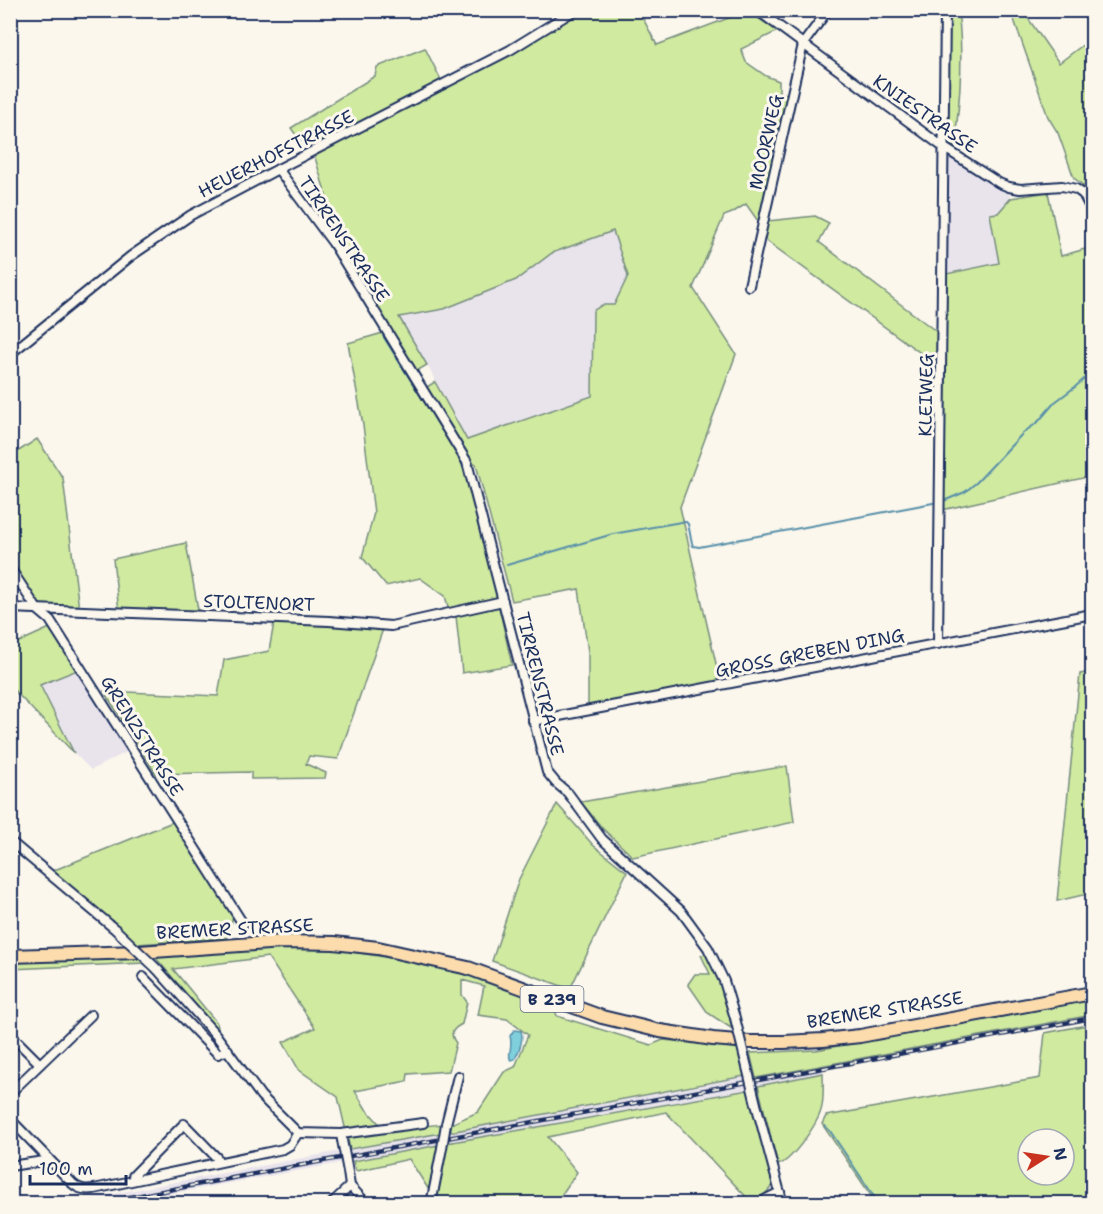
<svg xmlns="http://www.w3.org/2000/svg" width="1103" height="1214" viewBox="0 0 1103 1214" font-family="'Shantell Sans',sans-serif">
<style>
.built{fill:#e9e4ec}
.green{fill:#d0eaa0;stroke:#768c7f;stroke-width:1.5;fill-rule:evenodd}
.water{fill:#80cfdc;stroke:#588faa;stroke-width:1.5}
.lines{fill:none;stroke-linecap:round;stroke-linejoin:round}
.stream{stroke:#588faa;stroke-width:2}
.street-casing{stroke:#1b2f5e;stroke-width:12}
.primary-casing{stroke:#1b2f5e;stroke-width:16}
.street{stroke:#fbf7ec;stroke-width:8}
.primary{stroke:#fcdcac;stroke-width:12}
.rail-casing{stroke:#1b2f5e;stroke-width:4.5}
.rail{stroke:#fbf7ec;stroke-width:2;stroke-dasharray:7;stroke-linecap:butt}
.street-bridge-casing{stroke:#1b2f5e;stroke-width:12;stroke-linecap:butt}
.street-bridge{stroke:#fbf7ec;stroke-width:8}
.labels{text-anchor:middle;stroke-width:6;stroke-linejoin:round;paint-order:stroke}
.shield{fill:#fbf7ec;stroke:#5e6b89;stroke-width:1.5}
.shield-label{font-size:16px;font-weight:bold;fill:#1b2f5e}
.street-label{font-size:18px;fill:#1b2f5e;stroke:#fbf7ec}
</style>
<rect width="100%" height="100%" fill="#fbf7ec"/>
<filter id="ink" filterUnits="userSpaceOnUse"><feTurbulence type="fractalNoise" baseFrequency=".0167" numOctaves="2"/><feDisplacementMap in="SourceGraphic" scale="12" xChannelSelector="R" yChannelSelector="G"/><feConvolveMatrix kernelMatrix="1 2 1 2 8 2 1 2 1" color-interpolation-filters="sRGB"/></filter>
<g filter="url(#ink)">
<!-- built -->
<g class="built">
<polygon points="950,157 952,157 1008,192 1011,198 998,213 991,215 1000,263 946,274 946,165 947,159"/>
<polygon points="613,230 628,276 614,305 602,305 593,311 592,396 467,440 427,365 398,317 444,309 516,280 552,253"/>
<polygon points="80,669 129,751 91,770 74,753 40,685"/>
<polygon points="822,1065 823,1073 758,1086 756,1078"/>
<polygon points="745,1076 748,1090 447,1143 450,1132"/>
<polygon points="441,1133 439,1145 120,1203 59,1204 350,1149"/>
</g>
<!-- green -->
<g class="green">
<polygon points="588,11 639,11 657,45 747,11 778,31 741,49 746,62 766,76 779,81 779,92 790,95 760,224 746,204 732,213 724,216 693,288 736,354 680,507 720,681 588,707 588,652 579,589 512,601 476,464 469,460 425,388 435,382 467,440 592,396 593,311 602,305 614,305 628,276 613,231 552,253 516,280 444,309 399,317 427,365 415,372 325,220 330,209 314,154 514,53 569,19"/>
<path d="M949,11h9c6,44 2,92 -4,136l-7,-7z"/>
<polygon points="1011,11 1023,11 1059,63 1092,38 1092,186 1085,187 1074,178 1058,133 1048,117"/>
<polygon points="425,48 441,80 306,149 291,128 375,76 377,67"/>
<polygon points="1048,192 1061,256 1092,247 1092,476 942,510 946,274 999,263 990,214 998,213 1011,198"/>
<polygon points="815,216 829,223 819,242 937,332 937,365 764,239 768,221"/>
<polygon points="383,333 464,462 500,598 449,610 445,596 420,578 386,586 362,557 374,513 363,425 348,343"/>
<polygon points="37,439 63,478 79,609 38,607 11,565 11,456"/>
<polygon points="186,543 199,615 119,611 113,559"/>
<polygon points="499,607 512,665 462,673 456,616"/>
<polygon points="274,623 383,629 338,759 309,756 306,764 326,773 325,778 251,779 251,772 156,774 104,691 218,696 224,660 269,651"/>
<polygon points="52,627 80,669 40,685 74,753 11,687 10,646"/>
<polygon points="1092,672 1092,893 1057,901 1080,674"/>
<polygon points="787,766 794,822 633,857 603,829 581,802"/>
<polygon points="557,804 593,845 627,872 570,989 492,961 519,879"/>
<polygon points="175,821 234,915 226,938 137,944 52,871"/>
<path d="M283,947l50,2 46,7 54,10 53,14 68,27 3,9 94,29 12,-5 75,7 7,29 -295,56 1,-8 27,-12 26,-40 11,-5 13,-32 -21,-16 -29,-4 6,-29 -22,-6v15l5,7 -5,22c-10,5 -13,10 -6,19l-7,28 -41,3 -1,7 -52,10 11,18 19,21 58,-6 -2,9 -91,16 -12,-52 -39,-27 -16,-28 32,-14 -47,-71 -95,12 44,54 2,9 -64,-75z"/>
<path d="M706,954c11,23 25,49 25,74l-23,-15 -20,-29 7,-10h15l-9,-19z"/>
<polygon points="137,956 144,963 11,969 10,961"/>
<polygon points="1092,1000 1092,1015 756,1078 750,1053 816,1050"/>
<path d="M1092,1024v179h-216l-54,-79 4,-8 214,-38 5,-45zM1028,1139h36v36h-36z"/>
<path d="M823,1073c0,11 1,23 -1,33 -2,15 -30,55 -44,59l-20,-79z"/>
<polygon points="748,1090 773,1185 757,1203 752,1203 666,1112 548,1137 577,1172 556,1203 439,1204 435,1198 447,1143"/>
<polygon points="439,1145 429,1190 409,1159 356,1171 353,1161"/>
</g>
<!-- water -->
<path class="water" d="M514,1030l7,1c3,9 -2,20 -6,28l-3,1 -2,-1c-2,-8 3,-12 0,-23z"/>
<g class="lines">
<!-- stream -->
<g class="stream">
<polyline points="383,336 460,459 465,472 490,569"/>
<polyline points="946,500 965,492 977,482 1024,432 1037,423 1055,402 1075,387 1092,372"/>
<polyline points="507,565 613,534 681,522 686,522 688,524 692,543 693,546 699,547 933,503"/>
<polyline points="825,1126 830,1131 879,1204"/>
</g>
<defs>
<g id="street">
<polyline points="757,10 943,147 999,183 1009,187 1020,189 1062,186 1076,189 1083,194 1092,211"/>
<polyline points="278,169 333,243 467,462 547,772 556,783 568,793 602,839 681,911 708,948 724,981 735,1018"/>
<polyline points="749,286 803,44 828,10"/>
<polyline points="10,354 131,256 191,215 278,169 510,50 575,10"/>
<polyline points="10,568 37,609 50,620 243,924"/>
<polyline points="10,608 329,621 391,626 503,601"/>
<polyline points="938,644 945,10"/>
<polyline points="533,721 1092,614"/>
<polyline points="10,841 116,930"/>
<polyline points="157,969 216,1035 261,1096 298,1133 341,1134 342,1140"/>
<polyline points="143,977 218,1054 228,1050"/>
<polyline points="10,1034 40,1064"/>
<polyline points="10,1093 91,1015"/>
<polyline points="756,1104 783,1204"/>
<path d="M10,1119l63,65c7,6 13,6 21,5l189,-40 7,-4 8,-12"/>
<polyline points="446,1124 458,1076"/>
<polyline points="341,1134 423,1123"/>
<polyline points="10,1166 44,1161 48,1158"/>
<polyline points="348,1172 350,1186 367,1204"/>
<polyline points="134,1180 133,1176 184,1124 217,1158 218,1162"/>
<polyline points="331,1204 350,1186"/>
<polyline points="431,1204 442,1148"/>
<polyline points="762,1204 766,1199 780,1192"/>
</g>
<polyline id="primary" points="10,956 139,952 283,942 334,943 378,948 468,968 602,1017 660,1031 713,1039 749,1042 784,1042 823,1040 860,1036 1092,993"/>
</defs>
<!-- street casing -->
<use href="#street" class="street-casing"/>
<!-- primary casing -->
<use href="#primary" class="primary-casing"/>
<!-- street -->
<use href="#street" class="street"/>
<!-- primary -->
<use href="#primary" class="primary"/>
<defs>
<polyline id="rail" points="93,1204 1092,1018"/>
</defs>
<!-- rail casing -->
<use href="#rail" class="rail-casing"/>
<!-- rail -->
<use href="#rail" class="rail"/>
<defs>
<g id="street-bridge">
<polyline points="116,930 157,969"/>
<polyline points="735,1018 756,1104"/>
<polyline points="342,1140 348,1172"/>
<polyline points="442,1148 446,1124"/>
</g>
</defs>
<!-- street-bridge casing -->
<use href="#street-bridge" class="street-bridge-casing"/>
<!-- street-bridge -->
<use href="#street-bridge" class="street-bridge"/>
</g>
</g>
<g class="labels">
<!-- shield labels -->
<rect class="shield" x="520.5" y="986" width="63" height="26" rx="4.5"/>
<g class="shield-label">
<text x="552" y="1005">B 239</text>
</g>
<!-- street labels -->
<g class="street-label">
<text transform="translate(925 114) rotate(35)" y="6">KNIESTRASSE</text>
<text transform="translate(766 142) rotate(-77)" y="6">MOORWEG</text>
<text transform="translate(276 154) rotate(-27)" y="6">HEUERHOFSTRASSE</text>
<text transform="translate(344 239) rotate(56)" y="6">TIRRENSTRASSE</text>
<text transform="translate(926 395) rotate(-89)" y="6">KLEIWEG</text>
<text transform="translate(259 603) rotate(2)" y="6">STOLTENORT</text>
<text transform="translate(810 653) rotate(-11)" y="6">GROSS GREBEN DING</text>
<text transform="translate(540 684) rotate(76)" y="6">TIRRENSTRASSE</text>
<text transform="translate(142 736) rotate(58)" y="6">GRENZSTRASSE</text>
<text transform="translate(235 929) rotate(-3)" y="6">BREMER STRASSE</text>
<text transform="translate(885 1010) rotate(-9)" y="6">BREMER STRASSE</text>
</g>
</g>
<!-- margin -->
<rect width="1103" height="1214" fill="none" stroke="#fbf7ec" stroke-width="36"/>
<rect x="18" y="18" width="1067" height="1178" fill="none" stroke="#1b2f5e" stroke-width="2" filter="url(#ink)"/>
<!-- north arrow -->
<g transform="translate(1046 1157) rotate(78)"><circle r="28" fill="#fbf7ec" stroke="#a1a7b3" stroke-width="1.5"/>
<path d="M0-4.5L10 22L0 15L-10 22Z" fill="#c8321e"/>
<text y="-9" font-size="16" font-weight="bold" text-anchor="middle" fill="#1b2f5e">N</text>
</g>
<!-- scale -->
<path d="M30 1175v9h96v-9" fill="none" stroke="#1b2f5e" stroke-width="3"/>
<text x="39" y="1175" font-size="18" fill="#1b2f5e" stroke="#fbf7ec" stroke-width="4.5" paint-order="stroke">100 m</text>
</svg>
